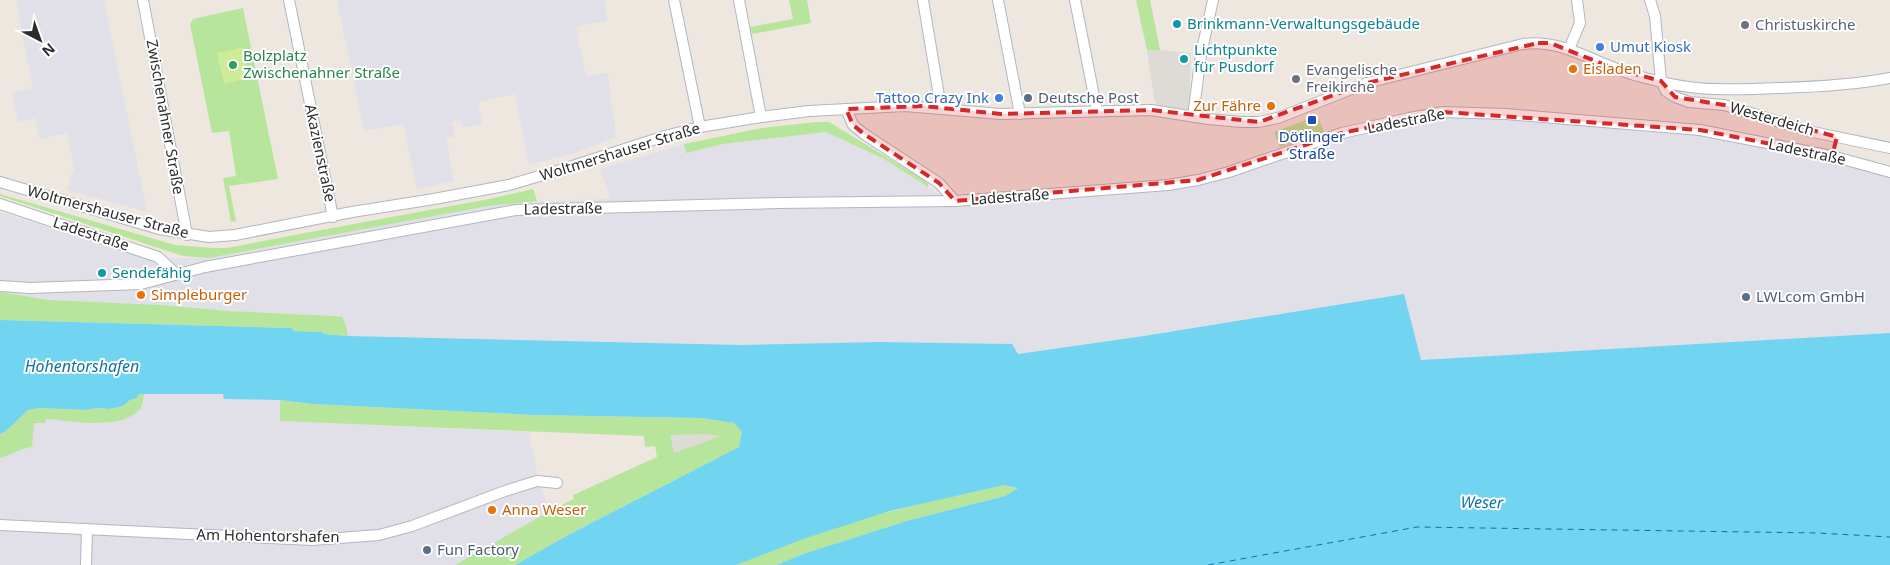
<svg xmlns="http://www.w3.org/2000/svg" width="1890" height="565" viewBox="0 0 1890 565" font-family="'Noto Sans',sans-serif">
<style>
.industrial{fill:#e1dfe7}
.green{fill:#b7e59b}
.pitch{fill:#ccec97}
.plaza{fill:#dedad6}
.water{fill:#71d4f0}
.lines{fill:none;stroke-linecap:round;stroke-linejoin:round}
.ferry{stroke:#0c74a1;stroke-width:1;stroke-dasharray:6 5;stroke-linecap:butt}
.minor-casing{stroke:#b2b6c0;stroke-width:12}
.minor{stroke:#fff;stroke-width:10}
.marked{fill:#d62828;fill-opacity:0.2;stroke:#d62828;stroke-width:4;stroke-dasharray:10 6;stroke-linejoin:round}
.culture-dot{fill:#0f9aa8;stroke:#fff;stroke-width:2}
.worship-dot{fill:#6b7280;stroke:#fff;stroke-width:2}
.shop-dot{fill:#3f7fe0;stroke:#fff;stroke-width:2}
.leisure-dot{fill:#2e9e5b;stroke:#fff;stroke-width:2}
.food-dot{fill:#e8710a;stroke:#fff;stroke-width:2}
.service-dot{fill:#5c6f8a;stroke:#fff;stroke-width:2}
.transit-dot{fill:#1a4fb4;stroke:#fff;stroke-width:2}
.labels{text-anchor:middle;stroke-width:4;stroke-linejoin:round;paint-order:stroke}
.culture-label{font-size:15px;fill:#0d838f;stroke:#fff;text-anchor:start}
.worship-label{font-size:15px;fill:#5b616d;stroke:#fff;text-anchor:start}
.shop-label{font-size:15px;fill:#366cbe;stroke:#fff;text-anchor:start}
.leisure-label{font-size:15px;fill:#27864d;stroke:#fff;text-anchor:start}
.food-label{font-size:15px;fill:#c56008;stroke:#fff;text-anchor:start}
.service-label{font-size:15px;fill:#4e5e75;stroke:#fff;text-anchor:start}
.street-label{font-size:15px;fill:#2c2c2c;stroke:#fff}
.transit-label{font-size:15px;fill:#164399;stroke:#fff}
.water-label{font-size:16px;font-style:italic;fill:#0c74a1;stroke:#fff}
</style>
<rect width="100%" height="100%" fill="#eee7df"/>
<!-- industrial -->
<g class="industrial">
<polygon points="18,0 104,0 147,212 67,190 74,168 67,133 40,139 35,118 18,122 12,92 33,88 16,1"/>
<polygon points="337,0 605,0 607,20 576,27 586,76 608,73 616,137 574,153 529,165 515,94 478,102 482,124 463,128 461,120 452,122 455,136 446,138 454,181 417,189 403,124 364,131"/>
<polygon points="1444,111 1700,127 1890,168 1890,333 1420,361 1404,294 1144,336 1017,354 1011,344 879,342 741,345 348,336 346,325 342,317 333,316 229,311 161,305 49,300 0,292 0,212 145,258 209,258 488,206 518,202 610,199 600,169 684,144 686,153 723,144 826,132 884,159 946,199 1197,179 1342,131"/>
<polygon points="144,394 223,394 225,399 280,400 281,421 529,432 537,472 546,501 556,504 557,507 455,565 0,565 0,458 10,455 22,447 34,423 46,419 101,423 117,421 142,407"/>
</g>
<!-- green -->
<g class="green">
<polygon points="789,0 807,0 811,23 752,34 750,27 793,19"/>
<polygon points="1136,0 1150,0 1160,50 1147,50"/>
<polygon points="243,8 278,179 229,186 236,221 231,222 223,178 236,176 229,131 212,133 190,24 193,19"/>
<polygon points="1317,116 1325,133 1280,147 1274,132"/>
<polygon points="816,122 829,122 926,181 928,184 928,187 884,159 826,132 723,144 686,153 684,144 762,128"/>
<polygon points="533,189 537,201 488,206 209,258 183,256 0,196 0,194 175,245 213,248 227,248 305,233 489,199"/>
<polygon points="0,292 49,300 161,305 229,311 333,316 342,317 346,325 348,336 323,334 323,332 292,331 292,328 0,320"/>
<path d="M139,394h5c-1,5 -1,11 -4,15 -19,22 -68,12 -94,10l-1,4h-11l-2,24c-12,1 -20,8 -32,11v-24l5,-2 23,-22 12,-2 46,2 11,-2 12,1 14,-3 7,-6 7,-2z"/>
<polygon points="280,400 312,404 534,415 701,418 734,423 743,432 739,447 570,534 515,565 455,565 557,507 574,499 573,495 657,457 655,446 645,447 644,436 280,421"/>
<path d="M1004,485l14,3 -13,8 -95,24 -104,33 -30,12h-40c85,-38 176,-61 268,-80z"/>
</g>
<!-- pitch -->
<polygon class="pitch" points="243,47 250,78 224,84 217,53"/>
<!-- plaza -->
<g class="plaza">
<polygon points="1147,50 1160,50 1191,53 1189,110 1158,109 1154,98"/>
<polygon points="707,434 721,436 674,453 670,435"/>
</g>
<!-- water -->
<polygon class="water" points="1404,294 1421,360 1890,333 1890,565 776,565 806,553 910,520 1005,496 1018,488 1004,485 890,511 803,539 736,565 515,565 570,534 739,447 742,432 734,423 701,418 534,415 312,404 280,400 224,399 223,394 139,394 137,398 130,400 123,406 109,409 97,408 86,410 40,408 28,410 5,432 0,434 0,320 292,328 293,331 323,332 323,334 348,336 741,345 879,342 1012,344 1018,354 1144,336"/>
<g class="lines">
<!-- ferry -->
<polyline class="ferry" points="1208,565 1417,527 1817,533 1890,537"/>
<defs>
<g id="minor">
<polyline points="143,0 187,235"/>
<polyline points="289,0 333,217"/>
<polyline points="674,0 700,127"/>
<polyline points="739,0 761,117"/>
<polyline points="923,0 941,108"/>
<polyline points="998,0 1020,114"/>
<polyline points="1075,0 1097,111"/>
<polyline points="1650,0 1655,16 1661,81 1666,91 1675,97 1689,102 1724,105 1813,132 1890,148"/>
<polyline points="1569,49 1580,23 1577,0"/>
<polyline points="846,109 853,125 864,134 939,183 955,201"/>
<polyline points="1193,117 1201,54 1213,0"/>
<path d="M0,182l159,47 50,8 26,-2 117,-23 82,-13 75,-14 54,-16 102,-33 35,-9 61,-10 48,-6 96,-5 96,8 150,-4 57,9 33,3h18l19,-4 89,-35 156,-39c40,-6 76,22 115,32 25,7 53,13 78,13 22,1 43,0 65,-1 37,-1 72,-3 109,-10"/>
<polyline points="0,204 158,257 176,274"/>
<polyline points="0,286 30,288 141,284 205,267 516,210 778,203 955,201 1168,185 1198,180 1229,172 1342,133 1409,118 1443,112 1506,114 1700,130 1832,156 1890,172"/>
<polyline points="0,525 312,540 379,535 412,526 505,491 537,481 557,483"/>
<polyline points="86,565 87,530"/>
</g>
</defs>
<!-- minor casing -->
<use href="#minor" class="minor-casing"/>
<!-- minor -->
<use href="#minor" class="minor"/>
</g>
<!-- marked area -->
<path class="marked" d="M1538,43h12l63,25 48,13 14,16 49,8 113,32 -5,19 -132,-26 -257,-18 -101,21 -144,47 -243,21 -16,-18 -75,-49 -11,-9 -7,-16 77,-3 78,8 150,-4 108,12 108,-39z"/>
<!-- markers -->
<g class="culture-dot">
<circle cx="1177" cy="24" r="5"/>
<circle cx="1184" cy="59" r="5"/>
<circle cx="102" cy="273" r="5"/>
</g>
<g class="worship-dot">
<circle cx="1745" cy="25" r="5"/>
<circle cx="1296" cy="79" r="5"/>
</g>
<g class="shop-dot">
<circle cx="1600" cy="47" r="5"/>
<circle cx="999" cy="98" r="5"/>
</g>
<circle class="leisure-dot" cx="233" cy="65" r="5"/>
<g class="food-dot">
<circle cx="1573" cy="69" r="5"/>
<circle cx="1271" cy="106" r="5"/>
<circle cx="141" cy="295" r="5"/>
<circle cx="492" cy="510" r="5"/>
</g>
<g class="service-dot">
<circle cx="1028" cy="98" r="5"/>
<circle cx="1746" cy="297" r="5"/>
<circle cx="427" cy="550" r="5"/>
</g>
<rect class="transit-dot" x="1307" y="115" width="10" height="10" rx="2.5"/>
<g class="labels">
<!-- culture labels -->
<g class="culture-label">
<text x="1187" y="29">Brinkmann-Verwaltungsgebäude</text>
<text x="1194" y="55">Lichtpunkte<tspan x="1194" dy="17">für Pusdorf</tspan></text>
<text x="112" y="278">Sendefähig</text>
</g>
<!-- worship labels -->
<g class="worship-label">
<text x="1755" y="30">Christuskirche</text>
<text x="1306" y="75">Evangelische<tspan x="1306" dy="17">Freikirche</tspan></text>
</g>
<!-- shop labels -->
<g class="shop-label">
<text x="1610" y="52">Umut Kiosk</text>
<text x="989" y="103" text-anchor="end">Tattoo Crazy Ink</text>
</g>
<!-- leisure labels -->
<g class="leisure-label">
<text x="243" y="61">Bolzplatz<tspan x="243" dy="17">Zwischenahner Straße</tspan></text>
</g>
<!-- food labels -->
<g class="food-label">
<text x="1583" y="74">Eisladen</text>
<text x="1261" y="111" text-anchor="end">Zur Fähre</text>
<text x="151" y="300">Simpleburger</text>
<text x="502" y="515">Anna Weser</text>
</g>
<!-- service labels -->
<g class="service-label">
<text x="1038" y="103">Deutsche Post</text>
<text x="1756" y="302">LWLcom GmbH</text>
<text x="437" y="555">Fun Factory</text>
</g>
<!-- street labels -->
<g class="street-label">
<text transform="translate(165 117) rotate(80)" y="5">Zwischenahner Straße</text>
<text transform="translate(1772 119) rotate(16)" y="5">Westerdeich</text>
<text transform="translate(1406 121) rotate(-11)" y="5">Ladestraße</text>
<text transform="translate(620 152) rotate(-17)" y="5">Woltmershauser Straße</text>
<text transform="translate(1807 152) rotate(12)" y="5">Ladestraße</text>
<text transform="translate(320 153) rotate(78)" y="5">Akazienstraße</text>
<text transform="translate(1010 197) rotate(-4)" y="5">Ladestraße</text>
<text transform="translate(563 209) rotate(-1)" y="5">Ladestraße</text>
<text transform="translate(108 212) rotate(15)" y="5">Woltmershauser Straße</text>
<text transform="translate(91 234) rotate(18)" y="5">Ladestraße</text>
<text transform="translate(268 536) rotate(1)" y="5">Am Hohentorshafen</text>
</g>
<!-- transit labels -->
<g class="transit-label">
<text x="1312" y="142">Dötlinger<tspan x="1312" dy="17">Straße</tspan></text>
</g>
<!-- water labels -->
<g class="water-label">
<text x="82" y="372">Hohentorshafen</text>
<text transform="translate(1482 502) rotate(1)" y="6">Weser</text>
</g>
</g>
<!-- north arrow -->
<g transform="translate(40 40) rotate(139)" stroke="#ffffff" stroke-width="4" paint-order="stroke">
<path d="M0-4L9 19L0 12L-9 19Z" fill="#2c2c2c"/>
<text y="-8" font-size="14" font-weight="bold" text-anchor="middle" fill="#2c2c2c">N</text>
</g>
</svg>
